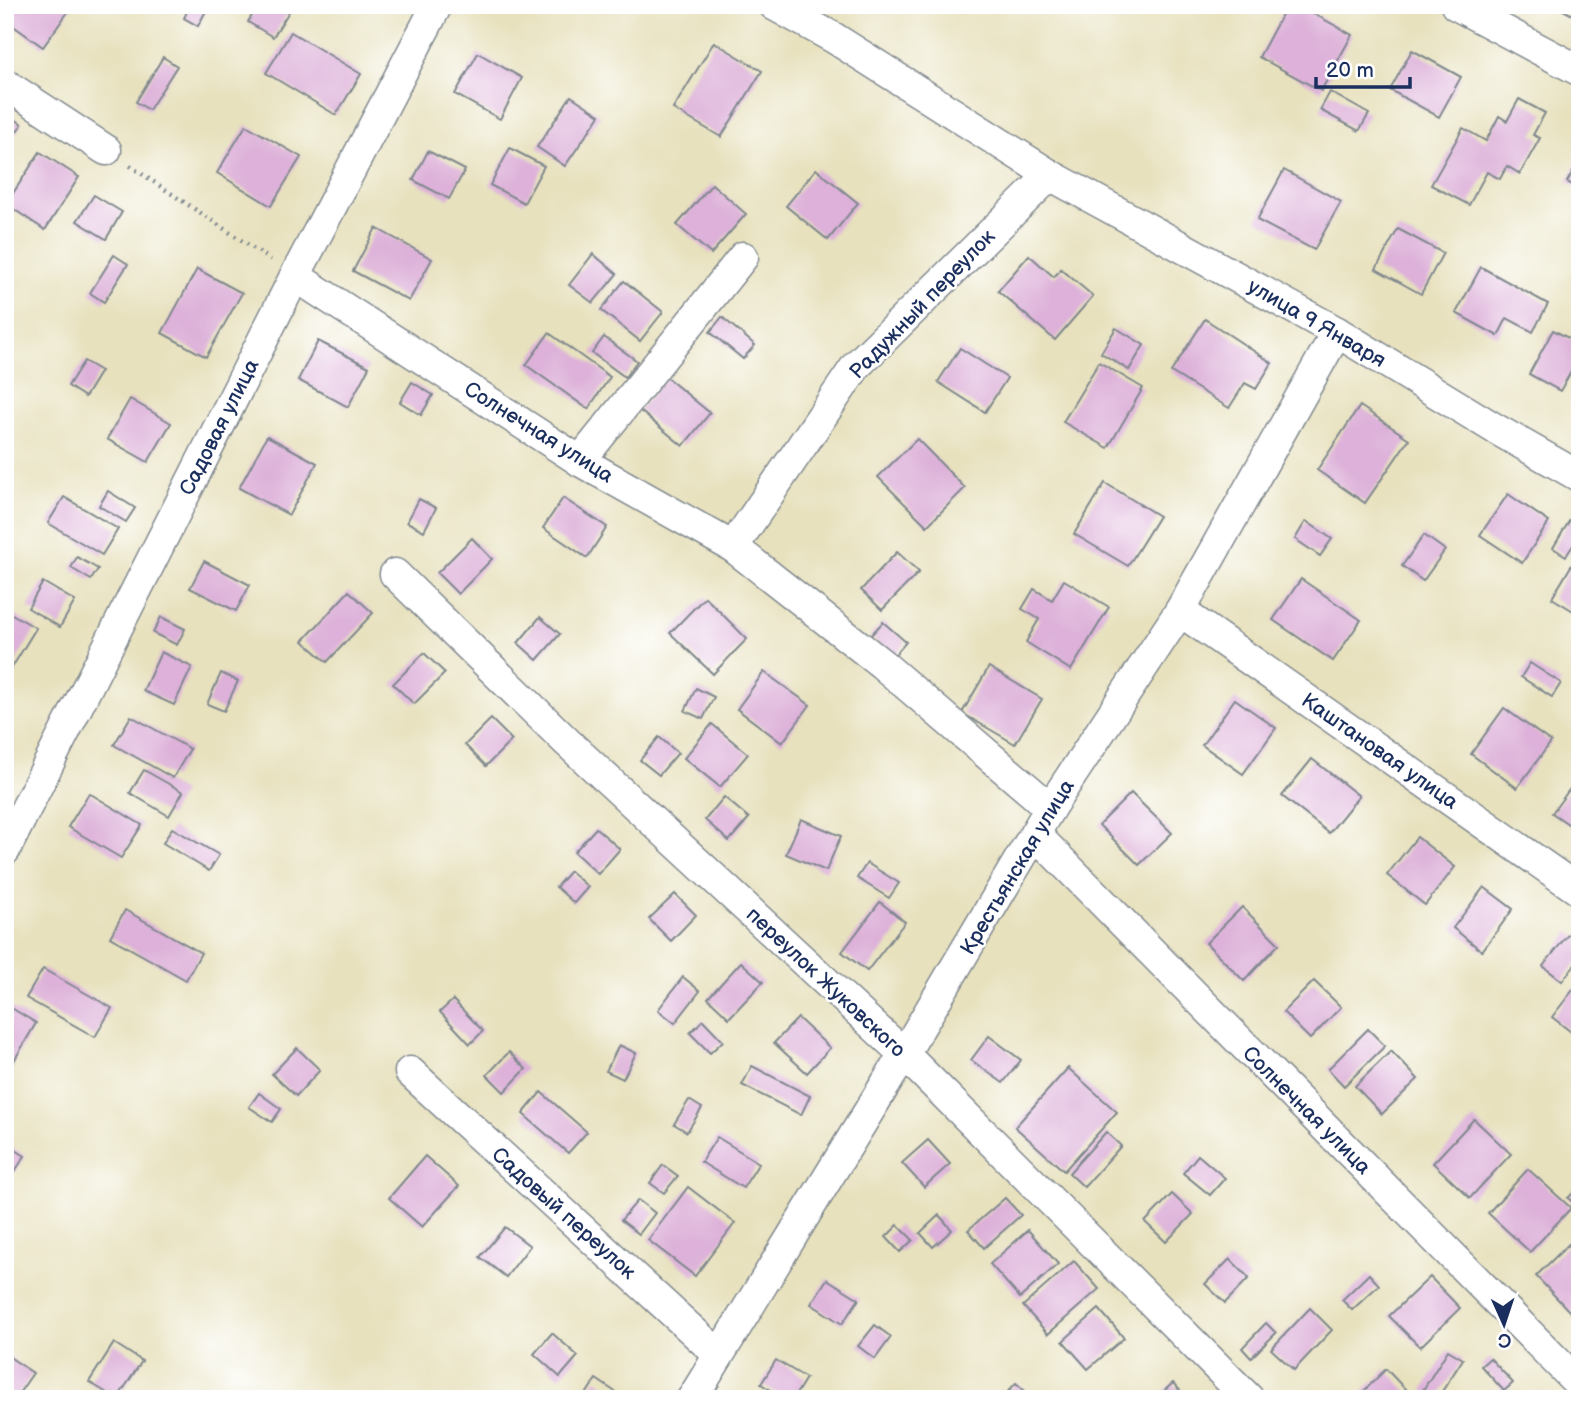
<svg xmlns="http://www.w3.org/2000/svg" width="1585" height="1404" viewBox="0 0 1585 1404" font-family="'Balsamiq Sans',sans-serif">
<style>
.building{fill:#ddb1d9}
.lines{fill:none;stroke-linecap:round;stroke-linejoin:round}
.street-casing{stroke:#81888e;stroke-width:33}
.path{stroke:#81888e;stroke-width:4.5;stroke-dasharray:2 5;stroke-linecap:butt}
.street{stroke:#fff;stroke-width:30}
.labels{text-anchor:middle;stroke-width:5;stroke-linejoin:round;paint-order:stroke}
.street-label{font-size:21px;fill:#1b2f5e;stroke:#fff}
</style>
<rect width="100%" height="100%" fill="#fff"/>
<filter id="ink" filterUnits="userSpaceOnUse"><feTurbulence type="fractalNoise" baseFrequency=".0143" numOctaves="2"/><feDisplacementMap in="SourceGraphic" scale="14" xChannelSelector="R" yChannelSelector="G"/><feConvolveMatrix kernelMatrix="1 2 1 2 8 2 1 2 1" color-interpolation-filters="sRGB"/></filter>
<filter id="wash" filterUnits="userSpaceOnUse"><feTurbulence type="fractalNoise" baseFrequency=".00686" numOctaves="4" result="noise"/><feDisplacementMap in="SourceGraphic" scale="28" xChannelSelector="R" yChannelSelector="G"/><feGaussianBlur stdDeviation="1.57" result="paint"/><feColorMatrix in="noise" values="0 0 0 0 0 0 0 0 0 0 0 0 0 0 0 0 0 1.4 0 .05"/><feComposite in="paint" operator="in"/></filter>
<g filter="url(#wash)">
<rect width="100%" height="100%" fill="#e7e1bd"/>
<g id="blocks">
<!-- building -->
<g class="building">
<polygon points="5,5 73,5 43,47 5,20"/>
<polygon points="190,5 209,5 198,26 184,18"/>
<polygon points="258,5 283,5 290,10 273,37 248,22"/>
<polygon points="1287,5 1298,5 1352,35 1321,91 1259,57"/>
<polygon points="1554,5 1580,5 1580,19"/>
<polygon points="291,32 361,74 336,115 266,73"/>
<polygon points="714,42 762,71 721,137 673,109"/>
<polygon points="1412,50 1461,77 1439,117 1390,90"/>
<polygon points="478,53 522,78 500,119 455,94"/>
<polygon points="163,57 177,66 149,110 136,102"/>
<polygon points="1330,92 1369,114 1359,131 1320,110"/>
<polygon points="571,96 600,115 565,166 537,147"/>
<polygon points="1519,99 1545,113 1533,135 1540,138 1520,174 1507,166 1500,179 1487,172 1469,205 1431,185 1463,128 1486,141 1499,116 1507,121"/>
<polygon points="7,114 22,124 5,148 5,116"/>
<polygon points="246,125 301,157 271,206 217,173"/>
<polygon points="510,148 544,166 524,203 490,185"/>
<polygon points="428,151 465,170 449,199 413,180"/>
<polygon points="40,152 79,177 45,230 6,204"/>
<polygon points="1580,158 1580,189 1567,182"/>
<polygon points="816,169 858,203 828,240 786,206"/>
<polygon points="1284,170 1341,202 1314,250 1257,220"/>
<polygon points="712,184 746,214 711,254 677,225"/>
<polygon points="94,195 122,212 106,239 77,221"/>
<polygon points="376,228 432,259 409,301 353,271"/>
<polygon points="1398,229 1443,253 1421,294 1376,269"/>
<polygon points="593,254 617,274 593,303 569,285"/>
<polygon points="114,255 128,264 104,302 90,293"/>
<polygon points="1029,255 1054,277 1061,269 1093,296 1055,340 998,291"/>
<polygon points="1481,267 1548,304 1533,332 1507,318 1498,336 1456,313"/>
<polygon points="197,269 242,293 206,357 162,333"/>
<polygon points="624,281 663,312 640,341 601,310"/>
<polygon points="722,317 755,345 743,359 710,332"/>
<polygon points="1205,319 1272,363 1256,389 1245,383 1229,408 1171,372"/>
<polygon points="1116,328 1144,345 1129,370 1101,353"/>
<polygon points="1553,330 1580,344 1580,356 1560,391 1529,374"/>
<polygon points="549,333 610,377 588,409 526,365"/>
<polygon points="604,337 637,361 625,377 592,353"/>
<polygon points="318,341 369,367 348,407 298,380"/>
<polygon points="960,348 1007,378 985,412 938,382"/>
<polygon points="84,361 101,371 85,397 68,386"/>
<polygon points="1099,362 1143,388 1108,448 1063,422"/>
<polygon points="666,377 710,413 683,446 639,410"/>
<polygon points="412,382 433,395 421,415 400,402"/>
<polygon points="130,399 171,423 148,462 107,439"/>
<polygon points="1360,406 1409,439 1365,503 1317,470"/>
<polygon points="267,436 317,463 289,515 239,488"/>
<polygon points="917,439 965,488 927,526 878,477"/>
<polygon points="1105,483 1159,516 1128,566 1074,534"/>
<polygon points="108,491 135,508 126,522 99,506"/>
<polygon points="1508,494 1549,522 1522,563 1480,535"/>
<polygon points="64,497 118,529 102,555 48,523"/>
<polygon points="563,498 607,527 587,558 543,528"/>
<polygon points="419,499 436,508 424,531 407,522"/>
<polygon points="1571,518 1580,523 1580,535 1566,556 1553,548"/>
<polygon points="1306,521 1332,539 1320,556 1295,539"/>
<polygon points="1424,535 1445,550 1423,581 1402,566"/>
<polygon points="472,538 492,559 458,594 437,573"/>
<polygon points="1580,551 1580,615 1552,598"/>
<polygon points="897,552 919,572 882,610 861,590"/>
<polygon points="77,557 98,569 91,580 71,568"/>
<polygon points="204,561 250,585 236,611 190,588"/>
<polygon points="1301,579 1361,620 1333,661 1273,620"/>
<polygon points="1064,580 1109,607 1071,670 1026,642 1039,619 1022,609 1034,589 1052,600"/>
<polygon points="43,582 75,601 60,627 28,608"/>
<polygon points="349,591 373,613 327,662 303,641"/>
<polygon points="705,597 747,639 713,674 670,633"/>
<polygon points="5,610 36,628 5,679"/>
<polygon points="161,617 185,629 177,645 153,633"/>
<polygon points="540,617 560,634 537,660 518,643"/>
<polygon points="883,622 906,642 893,657 870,636"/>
<polygon points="161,652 192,667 174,705 143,691"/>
<polygon points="424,653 445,673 414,704 393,684"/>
<polygon points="1530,663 1561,683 1552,697 1521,677"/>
<polygon points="989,667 1042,699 1015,744 962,713"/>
<polygon points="764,672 810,705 782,743 737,709"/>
<polygon points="221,673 238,681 224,711 207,704"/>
<polygon points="696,688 714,697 703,719 685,711"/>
<polygon points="1235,699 1276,728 1243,774 1202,745"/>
<polygon points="1504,708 1551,742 1517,788 1471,754"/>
<polygon points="131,716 190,749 173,778 114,745"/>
<polygon points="491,719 512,740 486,766 465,745"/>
<polygon points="712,724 748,754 720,787 684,758"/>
<polygon points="659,737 678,753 659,775 640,760"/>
<polygon points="1312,759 1359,796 1329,833 1282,796"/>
<polygon points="144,770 183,792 169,816 130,793"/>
<polygon points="1580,775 1580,832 1552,813"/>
<polygon points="89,793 142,825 121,858 68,827"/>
<polygon points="1131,793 1172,833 1139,865 1099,825"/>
<polygon points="724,797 749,818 729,841 705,820"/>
<polygon points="801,819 841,836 826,871 786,854"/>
<polygon points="172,828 219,855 209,871 163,843"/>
<polygon points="596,828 620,849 598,874 574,852"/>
<polygon points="1417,837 1455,867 1425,905 1387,875"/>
<polygon points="867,863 899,883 889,898 857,878"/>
<polygon points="570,871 588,887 574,903 556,887"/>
<polygon points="1484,887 1513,909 1482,951 1453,928"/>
<polygon points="675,894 696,915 671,941 649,919"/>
<polygon points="880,902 905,922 867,971 842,952"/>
<polygon points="1242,907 1279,944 1244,981 1206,943"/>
<polygon points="125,910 201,953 186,980 110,937"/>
<polygon points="1570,932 1580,939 1580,958 1562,981 1543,966"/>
<polygon points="741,962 763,982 729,1018 708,998"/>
<polygon points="43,969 112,1008 95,1037 26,998"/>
<polygon points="683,977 700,991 675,1023 658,1010"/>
<polygon points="1314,981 1341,1007 1310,1039 1283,1012"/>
<polygon points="1580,981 1580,1039 1552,1017"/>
<polygon points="453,1000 483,1031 470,1044 440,1012"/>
<polygon points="5,1004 36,1023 8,1071 5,1069"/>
<polygon points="798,1018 830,1048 807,1073 774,1043"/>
<polygon points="703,1020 723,1041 710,1053 690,1033"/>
<polygon points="1368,1029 1385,1046 1344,1086 1328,1069"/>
<polygon points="989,1036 1021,1060 1003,1083 971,1060"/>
<polygon points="619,1045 636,1053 623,1079 606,1071"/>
<polygon points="297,1048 320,1070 296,1096 272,1074"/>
<polygon points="1391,1051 1418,1079 1382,1114 1355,1086"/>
<polygon points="509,1052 526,1069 504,1092 487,1075"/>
<polygon points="752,1066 810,1096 801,1115 742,1085"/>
<polygon points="1068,1068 1117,1112 1064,1171 1015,1127"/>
<polygon points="541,1092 587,1132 568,1153 523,1114"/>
<polygon points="259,1093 281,1109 272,1122 249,1107"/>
<polygon points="689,1100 702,1108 687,1132 674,1124"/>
<polygon points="1474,1119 1511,1154 1470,1198 1433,1163"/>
<polygon points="1106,1132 1121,1146 1084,1187 1069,1173"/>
<polygon points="717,1137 759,1163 743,1188 701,1162"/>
<polygon points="928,1140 950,1164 924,1187 902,1163"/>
<polygon points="5,1143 25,1156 13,1174 5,1169"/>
<polygon points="1198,1155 1225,1178 1210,1195 1183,1173"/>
<polygon points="425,1156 459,1186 422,1227 389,1198"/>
<polygon points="663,1165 678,1176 664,1193 650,1183"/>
<polygon points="1528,1169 1571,1208 1530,1252 1488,1213"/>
<polygon points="1580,1186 1580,1209 1568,1198"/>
<polygon points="688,1187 735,1223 695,1276 648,1240"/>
<polygon points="1172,1194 1193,1214 1166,1242 1145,1222"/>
<polygon points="1005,1198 1021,1215 984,1248 968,1230"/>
<polygon points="638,1200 655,1213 639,1234 621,1220"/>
<polygon points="939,1215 952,1230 933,1247 920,1233"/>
<polygon points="898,1225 913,1240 900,1252 886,1237"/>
<polygon points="505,1227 530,1246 506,1277 480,1257"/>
<polygon points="1028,1230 1058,1264 1020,1298 990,1264"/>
<polygon points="1577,1236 1580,1239 1580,1304 1571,1313 1536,1276"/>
<polygon points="1230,1259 1249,1278 1225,1303 1205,1284"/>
<polygon points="1074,1261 1099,1289 1048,1334 1023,1306"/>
<polygon points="1369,1274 1379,1285 1352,1310 1342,1300"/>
<polygon points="1430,1277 1460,1308 1420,1347 1389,1316"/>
<polygon points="827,1279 859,1299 842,1324 811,1304"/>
<polygon points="1310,1308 1332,1330 1294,1370 1271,1349"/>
<polygon points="1099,1309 1124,1338 1088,1369 1063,1341"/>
<polygon points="1266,1323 1276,1333 1251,1358 1242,1348"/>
<polygon points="875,1325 891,1337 875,1359 858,1346"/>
<polygon points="552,1333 578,1356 560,1377 534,1354"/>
<polygon points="114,1343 142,1361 117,1399 89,1382"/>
<polygon points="1448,1350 1463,1359 1437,1399 1423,1390"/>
<polygon points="5,1354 33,1373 15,1399 5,1399"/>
<polygon points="1490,1358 1513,1383 1504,1391 1481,1366"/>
<polygon points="776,1360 806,1378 793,1399 786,1399 761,1384"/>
<polygon points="1386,1369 1408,1392 1401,1399 1356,1399"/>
<polygon points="596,1379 626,1399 583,1399"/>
<polygon points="1016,1383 1034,1399 1004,1399 1003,1397"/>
<polygon points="1173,1383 1188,1399 1155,1399"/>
</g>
</g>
</g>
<g filter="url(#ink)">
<use href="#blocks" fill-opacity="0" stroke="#81888e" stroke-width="2"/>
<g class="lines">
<defs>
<g id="street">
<polyline points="774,5 834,38 1050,175 1337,332 1494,428 1580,477"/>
<polyline points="1456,5 1580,71"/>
<polyline points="5,84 106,150"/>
<polyline points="295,276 580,461 733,547 882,664 1050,808"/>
<polyline points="580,461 743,257"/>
<polyline points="733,547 856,366 1050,175"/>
<polyline points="395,574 567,742 904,1054 1249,1399"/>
<polyline points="1180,611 1580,891"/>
<polyline points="1035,834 1580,1385"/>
<polyline points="5,850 295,276 437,5"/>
<polyline points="410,1072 718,1354"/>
<polyline points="692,1399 904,1054 1050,808 1180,611 1337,332"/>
</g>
</defs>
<!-- street casing -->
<use href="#street" class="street-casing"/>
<!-- path -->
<polyline class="path" points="130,166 271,260"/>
<!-- street -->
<use href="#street" class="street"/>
</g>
</g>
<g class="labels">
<!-- street labels -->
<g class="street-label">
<text transform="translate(922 304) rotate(-46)" y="7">Радужный переулок</text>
<text transform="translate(1317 323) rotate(30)" y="7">улица 9 Января</text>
<text transform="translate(219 427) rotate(-63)" y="7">Садовая улица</text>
<text transform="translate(539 432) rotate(32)" y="7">Солнечная улица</text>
<text transform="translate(1380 751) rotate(35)" y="7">Каштановая улица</text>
<text transform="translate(1017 867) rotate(-59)" y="7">Крестьянская улица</text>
<text transform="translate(826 982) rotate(43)" y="7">переулок Жуковского</text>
<text transform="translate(1307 1110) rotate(45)" y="7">Солнечная улица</text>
<text transform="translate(564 1213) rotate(42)" y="7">Садовый переулок</text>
</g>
</g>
<!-- margin -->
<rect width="1585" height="1404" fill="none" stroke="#fff" stroke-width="28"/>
<!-- north arrow -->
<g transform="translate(1504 1324) rotate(177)" stroke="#ffffff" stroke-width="5" paint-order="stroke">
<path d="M0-5L12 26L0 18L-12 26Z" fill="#1b2f5e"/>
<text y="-10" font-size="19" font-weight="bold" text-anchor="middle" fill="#1b2f5e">С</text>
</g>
<!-- scale -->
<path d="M1316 77v10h94v-10" fill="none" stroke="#1b2f5e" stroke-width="3.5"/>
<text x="1326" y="77" font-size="21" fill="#1b2f5e" stroke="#ffffff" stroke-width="5" paint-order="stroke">20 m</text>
</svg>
